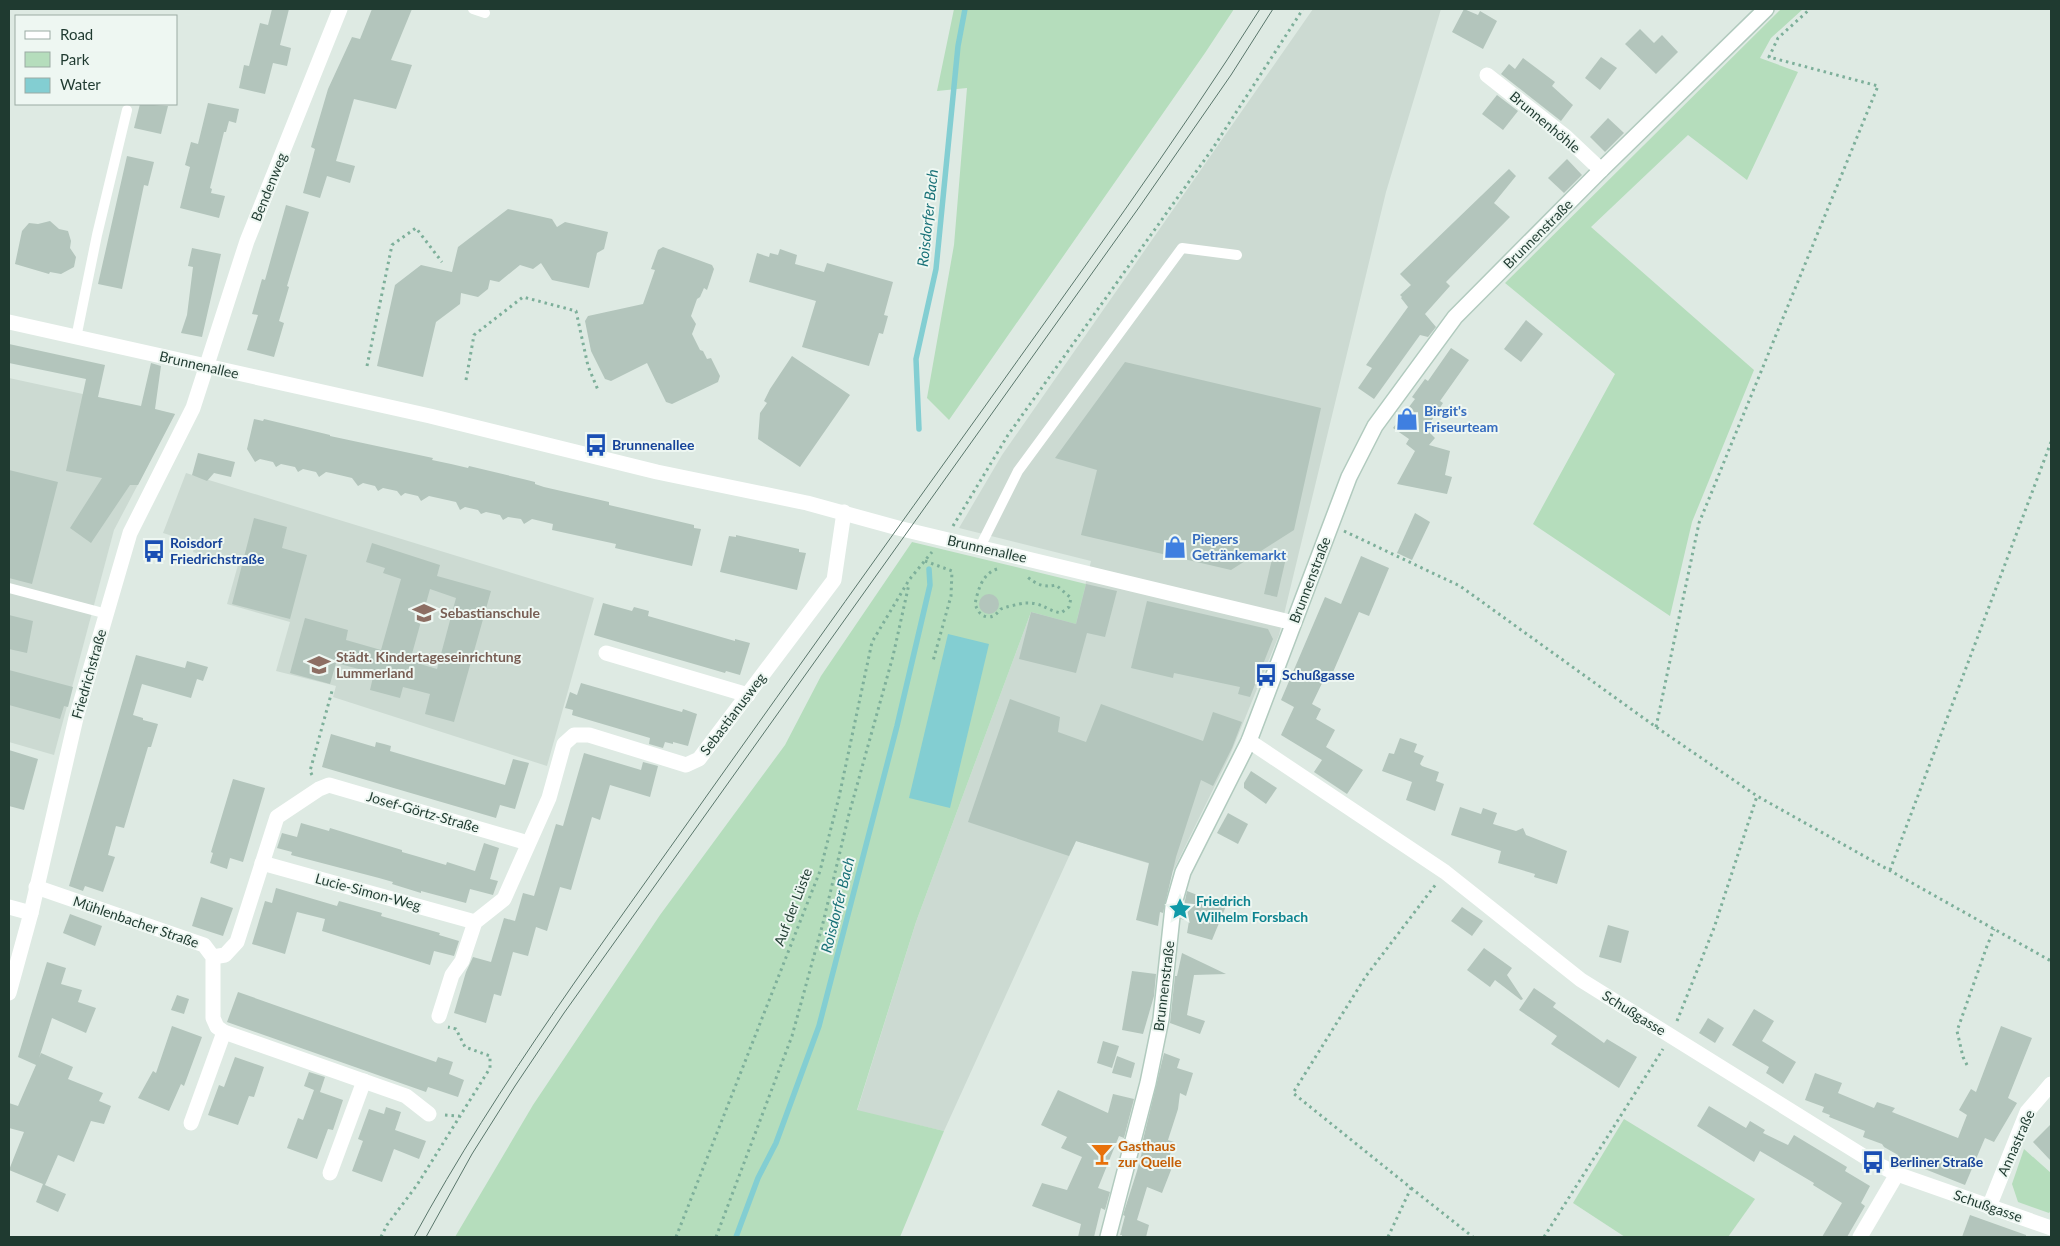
<svg xmlns="http://www.w3.org/2000/svg" width="2060" height="1246" viewBox="0 0 2060 1246" font-family="Lato,sans-serif">
<style>
.built{fill:#ccdad2}
.green{fill:#b5ddbc}
.water{fill:#83ced2}
.lines{fill:none;stroke-linecap:round;stroke-linejoin:round}
.stream{stroke:#83ced2;stroke-width:5.5}
.building{fill:#b3c5bc;fill-rule:evenodd}
.secondary-casing{stroke:#b1cabe;stroke-width:18}
.path{stroke:#7daf9a;stroke-width:3;stroke-dasharray:2.5 4;stroke-linecap:butt}
.lane{stroke:#fff;stroke-width:10}
.street{stroke:#fff;stroke-width:15}
.secondary{stroke:#fff;stroke-width:15}
.tram{stroke:#59766b;stroke-width:1}
.labels{text-anchor:middle;stroke-width:4;stroke-linejoin:round;paint-order:stroke}
.street-label{font-size:14px;fill:#1f3a30;stroke:#eef7f2}
.shop-label{font-size:14px;font-weight:bold;fill:#366cbe;stroke:#eef7f2;text-anchor:start}
.transit-label{font-size:14px;font-weight:bold;fill:#164399;stroke:#eef7f2;text-anchor:start}
.education-label{font-size:14px;font-weight:bold;fill:#785e54;stroke:#eef7f2;text-anchor:start}
.culture-label{font-size:14px;font-weight:bold;fill:#0d838f;stroke:#eef7f2;text-anchor:start}
.food-label{font-size:14px;font-weight:bold;fill:#c56008;stroke:#eef7f2;text-anchor:start}
.water-label{font-size:15px;font-style:italic;fill:#187177;stroke:#eef7f2}
</style>
<rect width="100%" height="100%" fill="#deeae3"/>
<!-- built -->
<g class="built">
<polygon points="1313,9 1441,9 1386,192 1279,635 1230,755 1173,871 1076,841 944,1131 857,1111 916,922 1031,612 1076,623 1091,561 959,528 1002,455"/>
<polygon points="9,378 175,414 114,530 54,755 9,742"/>
<polygon points="186,473 594,598 547,766 333,697 336,686 276,671 290,622 227,604 238,565 193,552 195,543 163,533"/>
</g>
<!-- green -->
<g class="green">
<polygon points="954,9 1234,9 1205,53 949,420 927,398 954,245 967,88 937,91"/>
<polygon points="1781,9 1803,9 1771,38 1760,58 1798,72 1747,180 1688,135 1591,227 1754,370 1692,522 1670,616 1533,524 1615,374 1505,283"/>
<polygon points="912,542 1086,584 1076,624 1031,612 916,922 857,1110 944,1131 900,1237 455,1237 533,1105 660,915 785,745 821,676"/>
<polygon points="1624,1119 1755,1199 1728,1237 1625,1237 1573,1203"/>
<polygon points="2024,1149 2051,1173 2051,1210 2049,1213 2018,1202 2012,1184"/>
</g>
<!-- water -->
<polygon class="water" points="948,634 989,644 950,808 909,798"/>
<g class="lines">
<!-- stream -->
<g class="stream">
<polyline points="919,429 916,359 936,269 958,46 965,9"/>
<polyline points="736,1237 758,1178 776,1143 819,1026 897,726 930,585 929,569"/>
</g>
</g>
<!-- building -->
<g class="building">
<polygon points="272,9 289,9 280,45 291,48 287,66 273,63 265,94 239,88 244,65 249,66 260,23 268,25"/>
<polygon points="372,9 412,9 391,60 412,65 396,109 354,99 336,161 355,166 350,183 327,176 320,198 303,193 315,149 311,147 328,89 352,37 360,39"/>
<polygon points="1464,9 1478,15 1480,11 1497,21 1483,49 1452,32"/>
<polygon points="1640,29 1654,43 1662,35 1678,52 1656,74 1625,44"/>
<polygon points="1601,57 1617,68 1600,90 1585,78"/>
<polygon points="1523,58 1555,82 1552,86 1573,105 1561,121 1501,74 1509,64 1515,69"/>
<polygon points="1497,95 1518,111 1503,130 1482,114"/>
<polygon points="208,103 239,109 236,123 229,121 226,132 224,132 210,188 212,189 211,193 225,196 219,218 180,208 190,167 185,165 191,142 198,144"/>
<polygon points="140,104 168,106 161,134 134,128"/>
<polygon points="1608,118 1624,133 1605,152 1590,137"/>
<polygon points="127,156 154,162 148,186 144,185 122,289 98,284"/>
<polygon points="1567,159 1582,175 1564,193 1548,178"/>
<polygon points="1509,169 1516,176 1494,203 1510,217 1446,282 1450,286 1425,314 1436,327 1428,337 1420,335 1374,399 1358,388 1372,368 1366,365 1408,307 1401,298 1402,297 1400,295 1411,285 1400,274"/>
<polygon points="286,205 309,212 287,286 289,287 279,321 284,323 274,357 247,350 258,315 252,314 262,279 265,280"/>
<polygon points="508,209 552,219 557,227 565,222 608,232 604,249 597,253 589,288 552,280 541,263 533,269 520,265 499,282 490,280 488,289 478,297 461,293 460,304 436,322 423,377 377,366 395,285 421,265 452,272 458,247"/>
<polygon points="50,221 59,229 68,231 71,241 70,248 76,257 74,267 61,274 50,272 49,274 15,264 22,231 29,223 38,224"/>
<polygon points="663,247 712,265 714,269 707,290 704,288 700,297 697,299 691,316 696,324 692,334 700,350 703,351 707,359 711,358 720,376 718,382 672,404 666,402 647,363 611,381 605,379 591,351 585,321 588,316 643,304 655,270 651,269 658,250"/>
<polygon points="192,248 221,254 202,337 181,333 187,315 193,267 188,266"/>
<polygon points="780,249 797,255 795,264 824,272 827,263 893,282 884,315 888,316 883,334 879,333 869,366 802,347 816,301 749,282 757,253 769,257 770,253 778,255"/>
<polygon points="1526,320 1543,334 1521,362 1504,349"/>
<polygon points="9,344 105,365 98,397 141,406 151,363 161,366 155,409 175,414 138,485 130,485 91,543 70,528 102,478 66,471 86,379 9,363"/>
<polygon points="1451,348 1469,360 1440,401 1443,403 1426,429 1435,438 1429,445 1450,451 1445,475 1452,477 1447,494 1397,484 1415,451 1406,444 1409,439 1393,428 1415,399 1412,397 1425,379 1428,381"/>
<polygon points="792,356 850,395 800,467 758,439 760,413 767,403 764,401 770,389"/>
<polygon points="1125,362 1321,408 1294,530 1231,570 1081,535 1097,470 1055,458"/>
<polygon points="254,419 263,421 264,419 293,426 330,435 330,436 433,458 432,460 451,464 468,468 469,466 523,479 535,482 535,484 544,487 609,502 609,505 694,525 694,528 701,529 692,566 615,548 616,544 552,530 553,524 532,519 524,524 521,519 508,517 503,520 500,515 486,512 481,514 478,510 465,507 460,510 456,502 429,496 421,501 418,496 405,493 401,496 397,491 383,488 378,491 375,486 363,483 358,486 352,478 331,473 326,472 319,477 316,472 303,469 298,472 295,467 281,464 276,467 273,462 260,459 255,462 247,449"/>
<polygon points="198,453 235,462 231,477 214,473 207,481 192,475"/>
<polygon points="9,470 58,482 32,584 9,578"/>
<polygon points="1415,513 1430,522 1412,560 1397,553"/>
<polygon points="254,518 287,527 282,548 307,555 290,619 232,604"/>
<polygon points="736,535 799,549 799,552 806,553 797,590 720,572 729,536 736,537"/>
<path d="M372,543l68,22 -3,11 54,15 -37,131 -29,-8 5,-20 -27,-7 -3,11 -30,-8 4,-17 -38,-10 -6,21 -40,-11 15,-55 43,12 -2,10 35,10 20,-71 -18,-6 2,-5 -19,-6zM430,589l26,9 -19,71 -27,-8z"/>
<polygon points="1273,555 1286,558 1277,597 1264,594"/>
<polygon points="1361,556 1389,568 1369,616 1359,612 1330,679 1325,677 1312,704 1321,709 1316,719 1335,730 1326,747 1363,770 1347,794 1314,772 1322,760 1281,735 1294,707 1281,700 1325,597 1341,604"/>
<polygon points="1086,584 1117,591 1105,637 1087,633 1076,673 1019,659 1031,612 1076,624"/>
<circle cx="989" cy="604" r="10"/>
<polygon points="1147,601 1268,629 1273,639 1250,697 1238,694 1240,687 1174,673 1173,678 1131,668"/>
<polygon points="603,603 632,611 634,607 649,611 648,616 735,641 735,639 750,643 740,675 726,671 725,673 594,635"/>
<polygon points="9,615 33,621 27,653 9,649"/>
<polygon points="136,655 185,668 187,661 208,667 203,681 197,679 191,698 142,684 133,715 143,718 143,720 158,724 151,747 148,747 124,828 116,826 108,855 115,857 103,892 85,886 83,891 69,886"/>
<polygon points="9,670 73,687 68,707 64,706 60,719 9,705"/>
<polygon points="581,683 682,712 683,709 697,714 688,746 673,742 673,744 665,742 663,748 649,744 650,738 572,715 573,710 565,708 570,692 577,695"/>
<polygon points="1010,699 1060,717 1058,732 1086,742 1101,704 1203,741 1213,712 1242,722 1232,748 1213,786 1201,780 1176,857 1163,913 1160,912 1158,926 1136,920 1149,863 1076,841 1069,856 968,822"/>
<polygon points="331,734 375,747 376,742 384,744 391,746 390,751 505,785 513,759 529,763 515,809 500,805 496,818 322,767"/>
<polygon points="1400,738 1417,744 1414,752 1424,756 1420,764 1422,766 1439,772 1436,781 1444,784 1435,811 1406,800 1412,782 1382,771 1389,753 1394,754"/>
<polygon points="9,750 38,759 24,810 9,806"/>
<polygon points="584,753 641,770 643,762 658,766 650,797 610,785 600,820 592,817 571,890 560,887 547,931 536,927 528,956 513,952 501,996 494,994 486,1023 454,1013 466,972 473,957 491,962 504,918 515,921 523,893 534,896 556,824 563,826"/>
<polygon points="1251,771 1277,788 1266,804 1244,788 1244,783"/>
<polygon points="233,779 265,788 243,862 230,858 227,869 210,863 213,853 211,852"/>
<polygon points="1460,807 1481,814 1483,808 1497,813 1493,824 1516,831 1523,828 1526,835 1567,851 1557,884 1534,877 1535,874 1498,863 1501,851 1451,835"/>
<polygon points="1228,813 1248,824 1238,844 1217,833"/>
<polygon points="301,823 329,831 330,828 402,850 402,852 416,856 446,865 447,862 475,871 484,843 499,848 490,879 498,881 493,895 470,889 466,903 421,891 421,893 392,884 393,882 379,878 291,855 292,852 277,848 282,833 297,837"/>
<polygon points="276,888 337,906 339,901 382,913 381,916 440,933 439,935 459,941 454,956 434,951 430,965 322,931 325,919 297,912 285,954 252,944 265,901 272,903"/>
<polygon points="1187,891 1226,906 1212,940 1187,933 1189,921 1181,919"/>
<polygon points="201,897 233,908 223,936 192,926"/>
<polygon points="1462,907 1483,921 1472,936 1451,921"/>
<polygon points="70,914 102,926 95,946 63,933"/>
<polygon points="1608,925 1629,931 1621,963 1599,957"/>
<polygon points="1484,948 1512,968 1507,975 1523,999 1521,1000 1495,980 1490,987 1467,970"/>
<polygon points="1182,953 1226,974 1194,975 1187,1015 1205,1021 1200,1034 1170,1023 1175,976 1177,976"/>
<polygon points="47,962 66,968 61,984 82,990 78,1002 96,1008 86,1033 52,1018 39,1058 41,1053 73,1067 68,1079 103,1093 99,1101 111,1106 104,1124 91,1121 74,1162 58,1155 45,1185 66,1194 58,1212 36,1202 43,1184 9,1170 24,1132 9,1128 9,1103 18,1106 36,1065 18,1057"/>
<polygon points="1132,971 1156,974 1154,996 1143,1034 1122,1030"/>
<polygon points="1534,988 1556,1003 1553,1007 1604,1043 1607,1039 1637,1057 1619,1088 1551,1044 1557,1036 1519,1010"/>
<polygon points="238,992 436,1062 438,1057 453,1062 449,1074 464,1080 458,1097 428,1087 426,1092 227,1022"/>
<polygon points="177,995 189,999 184,1014 171,1010"/>
<polygon points="1754,1009 1774,1021 1762,1041 1796,1062 1783,1084 1766,1073 1769,1067 1732,1045"/>
<polygon points="1708,1018 1724,1028 1715,1043 1699,1033"/>
<polygon points="172,1026 202,1037 184,1086 181,1084 169,1111 138,1098 153,1071 156,1073"/>
<polygon points="2001,1026 2032,1038 2008,1098 2017,1103 1994,1142 1985,1138 1965,1185 1897,1158 1898,1155 1884,1147 1882,1144 1863,1137 1865,1131 1829,1117 1830,1115 1822,1112 1824,1107 1805,1100 1815,1073 1842,1083 1838,1093 1874,1108 1877,1102 1895,1108 1892,1112 1958,1138 1967,1115 1959,1110 1971,1089 1976,1092"/>
<polygon points="1103,1041 1119,1046 1112,1068 1097,1063"/>
<polygon points="1164,1053 1180,1059 1177,1068 1193,1073 1186,1096 1180,1093 1178,1109 1168,1140 1174,1142 1167,1164 1171,1170 1162,1193 1147,1187 1137,1220 1149,1225 1146,1237 1122,1237 1122,1235 1120,1235 1125,1216 1123,1215 1137,1171 1144,1144 1142,1144"/>
<polygon points="1117,1056 1135,1063 1131,1078 1112,1073"/>
<polygon points="235,1057 264,1067 254,1097 249,1096 238,1125 208,1115 219,1085 224,1087"/>
<polygon points="309,1072 325,1077 320,1092 343,1100 333,1130 328,1129 317,1159 287,1148 298,1118 303,1120 314,1090 304,1086"/>
<polygon points="1058,1090 1108,1113 1113,1094 1134,1099 1124,1138 1119,1136 1098,1188 1110,1192 1105,1210 1101,1208 1094,1237 1078,1237 1081,1224 1032,1206 1042,1183 1067,1190 1082,1157 1061,1148 1067,1137 1041,1125"/>
<polygon points="1709,1106 1746,1128 1750,1121 1765,1130 1763,1133 1788,1145 1794,1135 1847,1167 1845,1171 1870,1186 1861,1203 1865,1206 1847,1237 1822,1237 1842,1203 1813,1185 1814,1183 1760,1151 1754,1162 1697,1126"/>
<polygon points="386,1107 401,1112 395,1130 426,1141 419,1159 394,1149 382,1182 352,1171 363,1141 358,1139 369,1109 384,1114"/>
<polygon points="2051,1124 2051,1161 2033,1142"/>
<polygon points="1970,1215 2026,1235 2026,1237 1962,1237"/>
</g>
<g class="lines">
<defs>
<polyline id="secondary" points="1108,1237 1148,1083 1161,1019 1173,907 1183,872 1249,741 1349,477 1375,426 1455,317 1601,170 1766,9"/>
</defs>
<!-- secondary casing -->
<use href="#secondary" class="secondary-casing"/>
<!-- path -->
<g class="path">
<polyline points="367,366 392,245 416,228 442,262"/>
<polyline points="466,380 474,335 523,297 576,311 588,366 598,390"/>
<polyline points="953,526 1008,435 1213,148 1303,9"/>
<polyline points="1344,531 1460,586 1656,727 1757,796 2051,961"/>
<polyline points="925,561 952,571 951,596 933,661"/>
<path d="M997,569c-15,5 -19,21 -22,35 3,7 5,12 13,13 7,0 9,-4 13,-8 4,-2 18,-5 23,-6 19,-1 21,7 37,10l8,-6 2,-9 -15,-13c-13,3 -20,-1 -30,-9"/>
<polyline points="1656,727 1699,523 1878,86 1769,57 1778,38 1810,9"/>
<polyline points="312,775 310,771 332,691"/>
<polyline points="1890,870 2051,442"/>
<polyline points="1677,1021 1714,928 1757,796"/>
<polyline points="1967,1065 1963,1057 1957,1031 1987,946 1994,929"/>
<polyline points="445,1115 459,1116"/>
<polyline points="1411,1188 1473,1237"/>
<polyline points="381,1237 387,1225 417,1185 490,1068 490,1056 465,1047 456,1029 448,1027"/>
<polyline points="676,1237 820,871 839,797 872,642 909,580 932,552"/>
<polyline points="716,1237 792,1036 823,923 849,814 893,656 909,584"/>
<polyline points="1388,1237 1411,1188 1293,1093 1366,976 1436,884"/>
<polyline points="1544,1237 1663,1049"/>
</g>
<!-- lane -->
<g class="lane">
<polyline points="473,9 485,13"/>
<polyline points="76,338 97,235 127,110"/>
<polyline points="980,547 1018,471 1182,248 1237,255"/>
<polyline points="9,588 107,614"/>
</g>
<!-- street -->
<g class="street">
<polyline points="1487,75 1566,137 1601,170"/>
<polyline points="9,322 430,416 657,472 807,503 898,528 1294,623"/>
<polyline points="606,653 748,695"/>
<polyline points="1249,741 1445,872 1581,980 1873,1162 1897,1174 2051,1228"/>
<polyline points="262,863 475,922"/>
<polyline points="36,887 204,945 213,957 213,1018 217,1027 224,1032 406,1096 429,1114"/>
<polyline points="9,907 31,913"/>
<polyline points="213,957 225,955 237,942 277,817 319,789 329,785 528,843"/>
<polyline points="9,993 31,913 76,718 130,533 193,408 247,241 340,9"/>
<polyline points="439,1016 452,975 462,961 475,922 504,899 549,798 564,744 574,735 589,735 686,765 699,759 834,580 844,512"/>
<polyline points="191,1123 224,1032"/>
<polyline points="330,1173 364,1081"/>
<polyline points="1989,1207 2027,1112 2051,1084"/>
<polyline points="1860,1237 1897,1174"/>
</g>
<!-- secondary -->
<use href="#secondary" class="secondary"/>
<!-- tram -->
<g class="tram">
<path d="M414,1237c85,-156 192,-298 294,-443 91,-128 183,-257 275,-385 94,-132 190,-263 277,-400"/>
<polyline points="426,1237 472,1154 515,1086 564,1013 1140,206 1231,75 1273,9"/>
</g>
</g>
<!-- icons -->
<defs>
<symbol id="shop-bare" viewBox="-9 -9 18 18"><path d="M-5-2.5h2.3a2.7 3.5 0 0 1 5.4 0H5L5.5 6h-11ZM-1.5-2.5h3a1.5 2.3 0 0 0-3 0Z" fill="#3f7fe0" stroke="#eef7f2" stroke-width="2.5" paint-order="stroke"/></symbol>
<symbol id="bus-bare" viewBox="-9 -9 18 18"><path d="M-5-6H5V4H4V6H2V4H-2V6H-4V4H-5ZM-3.5-4V0h7V-4ZM-3.5 1.2v1.5H-2V1.2ZM2 1.2v1.5H3.5V1.2Z" fill="#1a4fb4" stroke="#eef7f2" stroke-width="2.5" paint-order="stroke"/></symbol>
<symbol id="school-bare" viewBox="-9 -9 18 18"><path d="M0-5L7-2L0 1L-7-2ZM-4 1L0 2.5L4 1V4Q0 6-4 4Z" fill="#8d6e63" stroke="#eef7f2" stroke-width="2.5" paint-order="stroke"/></symbol>
<symbol id="sight-bare" viewBox="-9 -9 18 18"><path d="M0-6L1.8-2.2L6-1.7L2.9 1.2L3.7 5.4L0 3.3L-3.7 5.4L-2.9 1.2L-6-1.7L-1.8-2.2Z" fill="#0f9aa8" stroke="#eef7f2" stroke-width="2.5" paint-order="stroke"/></symbol>
<symbol id="bar-bare" viewBox="-9 -9 18 18"><path d="M-6-5H6L.8 .8V4.5H3.5V6h-7V4.5H-.8V.8Z" fill="#e8710a" stroke="#eef7f2" stroke-width="2.5" paint-order="stroke"/></symbol>
</defs>
<g fill-rule="evenodd">
<use href="#shop-bare" x="1391" y="403" width="32" height="32"/>
<use href="#bus-bare" x="580" y="429" width="32" height="32"/>
<use href="#shop-bare" x="1159" y="531" width="32" height="32"/>
<use href="#bus-bare" x="138" y="535" width="32" height="32"/>
<use href="#school-bare" x="408" y="597" width="32" height="32"/>
<use href="#school-bare" x="303" y="649" width="32" height="32"/>
<use href="#bus-bare" x="1250" y="659" width="32" height="32"/>
<use href="#sight-bare" x="1164" y="893" width="32" height="32"/>
<use href="#bar-bare" x="1086" y="1138" width="32" height="32"/>
<use href="#bus-bare" x="1857" y="1146" width="32" height="32"/>
</g>
<g class="labels">
<!-- street labels -->
<g class="street-label">
<text transform="translate(1545 122) rotate(40)" y="5">Brunnenhöhle</text>
<text transform="translate(269 187) rotate(-68)" y="5">Bendenweg</text>
<text transform="translate(1538 234) rotate(-45)" y="5">Brunnenstraße</text>
<text transform="translate(199 365) rotate(13)" y="5">Brunnenallee</text>
<text transform="translate(987 549) rotate(13)" y="5">Brunnenallee</text>
<text transform="translate(1310 580) rotate(-69)" y="5">Brunnenstraße</text>
<text transform="translate(89 674) rotate(-74)" y="5">Friedrichstraße</text>
<text transform="translate(733 714) rotate(-53)" y="5">Sebastianusweg</text>
<text transform="translate(423 812) rotate(16)" y="5">Josef-Görtz-Straße</text>
<text transform="translate(368 892) rotate(15)" y="5">Lucie-Simon-Weg</text>
<text transform="translate(793 907) rotate(-69)" y="5">Auf der Lüste</text>
<text transform="translate(136 922) rotate(19)" y="5">Mühlenbacher Straße</text>
<text transform="translate(1164 986) rotate(-83)" y="5">Brunnenstraße</text>
<text transform="translate(1634 1013) rotate(32)" y="5">Schußgasse</text>
<text transform="translate(2016 1143) rotate(-66)" y="5">Annastraße</text>
<text transform="translate(1988 1206) rotate(19)" y="5">Schußgasse</text>
</g>
<!-- shop labels -->
<g class="shop-label">
<text x="1424" y="416">Birgit's<tspan x="1424" dy="16">Friseurteam</tspan></text>
<text x="1192" y="544">Piepers<tspan x="1192" dy="16">Getränkemarkt</tspan></text>
</g>
<!-- transit labels -->
<g class="transit-label">
<text x="612" y="450">Brunnenallee</text>
<text x="170" y="548">Roisdorf<tspan x="170" dy="16">Friedrichstraße</tspan></text>
<text x="1282" y="680">Schußgasse</text>
<text x="1890" y="1167">Berliner Straße</text>
</g>
<!-- education labels -->
<g class="education-label">
<text x="440" y="618">Sebastianschule</text>
<text x="336" y="662">Städt. Kindertageseinrichtung<tspan x="336" dy="16">Lummerland</tspan></text>
</g>
<!-- culture labels -->
<g class="culture-label">
<text x="1196" y="906">Friedrich<tspan x="1196" dy="16">Wilhelm Forsbach</tspan></text>
</g>
<!-- food labels -->
<g class="food-label">
<text x="1118" y="1151">Gasthaus<tspan x="1118" dy="16">zur Quelle</tspan></text>
</g>
<!-- water labels -->
<g class="water-label">
<text transform="translate(928 218) rotate(-84)" y="5">Roisdorfer Bach</text>
<text transform="translate(838 905) rotate(-76)" y="5">Roisdorfer Bach</text>
</g>
</g>
<!-- border -->
<rect width="2060" height="1246" fill="none" stroke="#1f3a30" stroke-width="20"/>
<!-- legend -->
<rect x="15" y="15" width="162" height="90" fill="#eef7f2" stroke="#9baba4"/>
<rect x="25" y="31" width="25" height="8" fill="#ffffff" stroke="#9baba4"/>
<text x="60" y="40" font-size="15" fill="#1f3a30">Road</text>
<rect x="25" y="52" width="25" height="15" fill="#b5ddbc" stroke="#9baba4"/>
<text x="60" y="65" font-size="15" fill="#1f3a30">Park</text>
<rect x="25" y="78" width="25" height="15" fill="#83ced2" stroke="#9baba4"/>
<text x="60" y="90" font-size="15" fill="#1f3a30">Water</text>
</svg>
